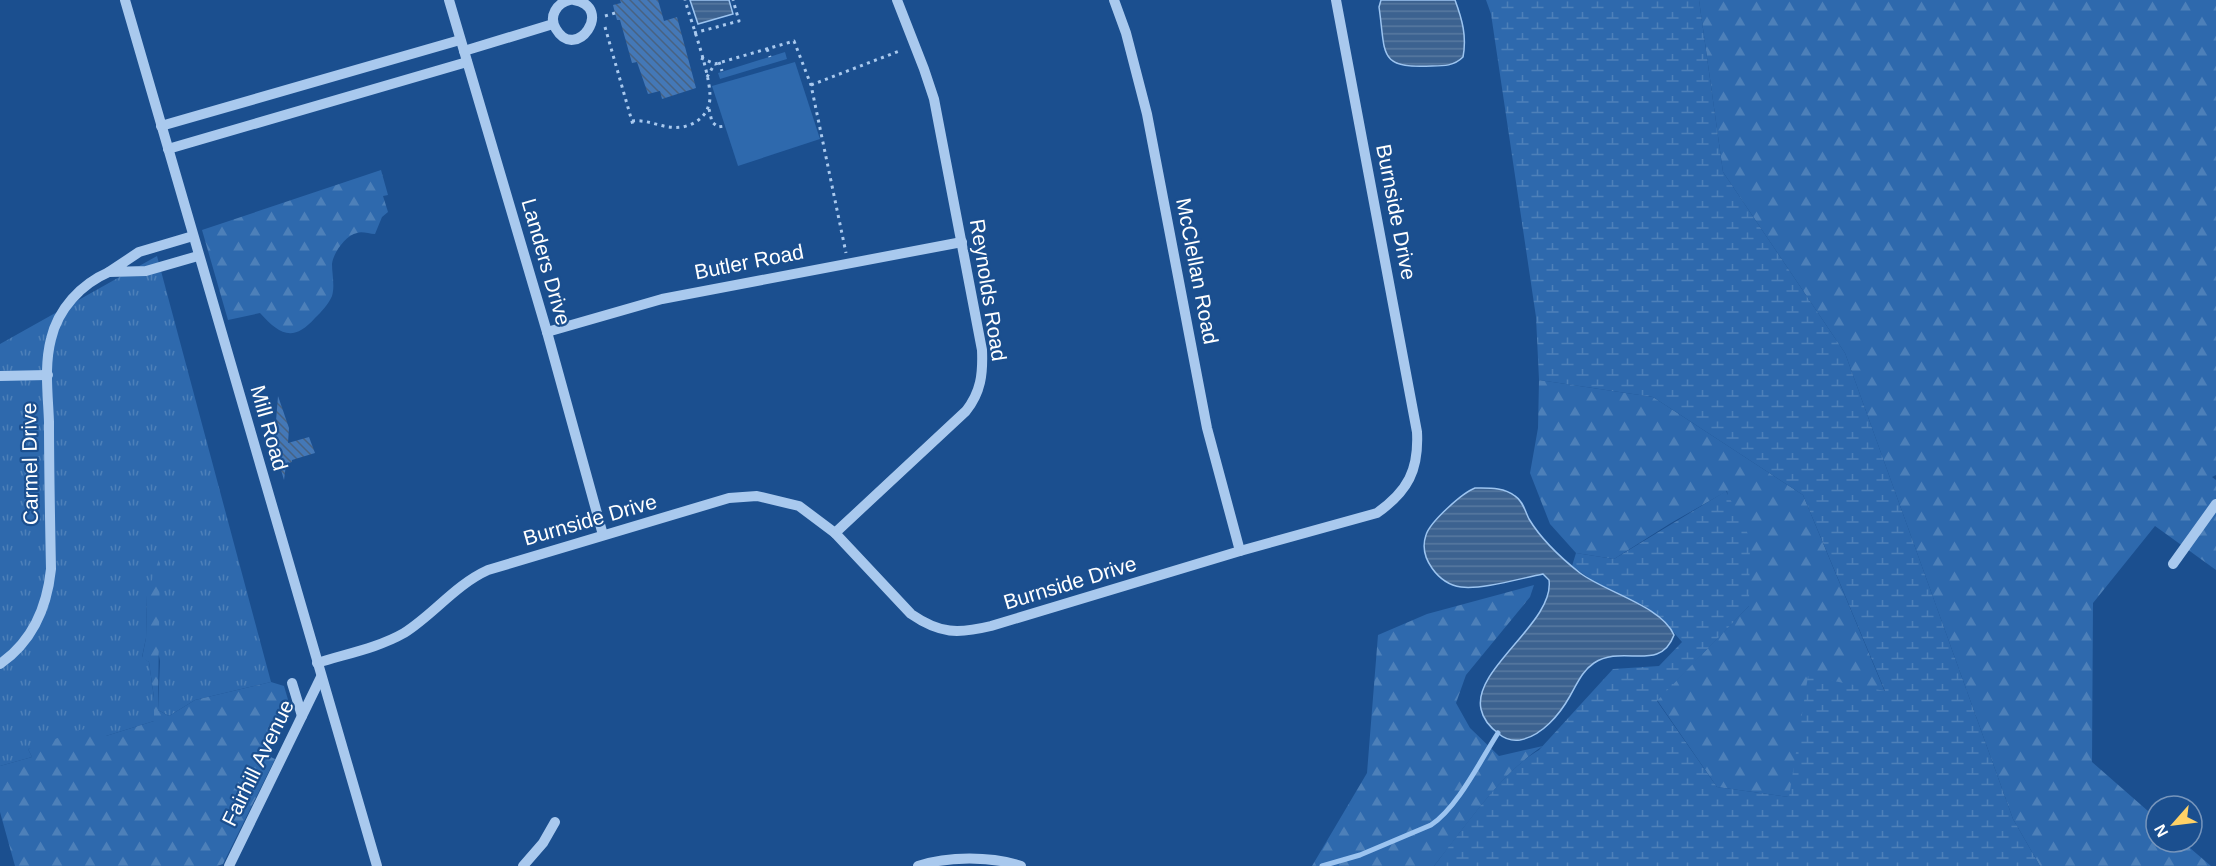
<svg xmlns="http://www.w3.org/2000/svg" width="2216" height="866" viewBox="0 0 2216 866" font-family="Helvetica,sans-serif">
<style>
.grass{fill:url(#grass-tufts)}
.forest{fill:url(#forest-firs)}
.wetland{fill:url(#wetland-marsh)}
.garden{fill:#2e69ad}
.water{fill:url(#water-rules);stroke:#9cc4f0;stroke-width:1.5}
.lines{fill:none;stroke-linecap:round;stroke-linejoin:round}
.stream{stroke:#9cc4f0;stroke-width:5}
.building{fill:url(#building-back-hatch)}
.path{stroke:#a9c9ee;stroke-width:3;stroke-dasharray:3 4.5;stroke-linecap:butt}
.minor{stroke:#a9c9ee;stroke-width:10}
.labels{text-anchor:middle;stroke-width:4.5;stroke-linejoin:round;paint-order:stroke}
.street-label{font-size:21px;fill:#fff;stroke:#1b4f8f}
</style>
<defs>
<pattern id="grass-tufts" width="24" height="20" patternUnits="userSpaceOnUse" patternTransform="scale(1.5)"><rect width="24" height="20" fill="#2e69ad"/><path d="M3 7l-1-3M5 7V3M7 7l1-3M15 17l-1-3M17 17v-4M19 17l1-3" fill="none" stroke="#4d80b9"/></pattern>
<pattern id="forest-firs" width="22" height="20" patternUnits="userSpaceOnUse" patternTransform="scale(1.5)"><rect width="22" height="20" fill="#2e69ad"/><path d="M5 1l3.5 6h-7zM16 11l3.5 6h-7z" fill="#4d80b9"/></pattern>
<pattern id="wetland-marsh" width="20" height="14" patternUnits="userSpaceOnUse" patternTransform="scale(1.5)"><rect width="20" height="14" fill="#2e69ad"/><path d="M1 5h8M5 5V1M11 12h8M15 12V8" fill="none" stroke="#4d80b9"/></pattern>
<pattern id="water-rules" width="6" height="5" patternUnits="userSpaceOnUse" patternTransform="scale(1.5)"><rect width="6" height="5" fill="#3c6290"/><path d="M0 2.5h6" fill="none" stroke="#597aa1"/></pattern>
<pattern id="building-back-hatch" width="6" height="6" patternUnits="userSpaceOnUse" patternTransform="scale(1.5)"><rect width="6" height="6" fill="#4478b7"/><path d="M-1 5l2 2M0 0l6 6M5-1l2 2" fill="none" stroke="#486282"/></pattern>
</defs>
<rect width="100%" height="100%" fill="#1b4f8f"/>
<!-- grass -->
<polygon class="grass" points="157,256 271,682 195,700 169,716 158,710 160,661 147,595 146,638 142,657 149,662 154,698 154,721 106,736 28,749 32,757 0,766 0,344"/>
<!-- forest -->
<g class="forest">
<polygon points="1699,0 2216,0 2216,475 2212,477 2216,480 2216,570 2155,526 2093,603 2092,762 2156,818 2156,842 2183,842 2211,866 2040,866 2013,819 1845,353 1723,172"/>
<path d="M381,170l7,25 -5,1 5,16 -6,5 -7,17c-6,0 -13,-3 -18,-1 -11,2 -24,20 -25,31 0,10 3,22 0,32 -4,9 -10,15 -17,22 -22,25 -36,16 -55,-5l-32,7 -26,-90z"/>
<polygon points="1539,380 1653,397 1803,495 1885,692 1789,797 1717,787 1657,700 1749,606 1727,491 1671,523 1614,559 1576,553 1550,524 1530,473 1538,428"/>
<polygon points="160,556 158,710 169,716 195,700 271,682 284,686 291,710 262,753 275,759 223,864 217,866 15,866 0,812 0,766 32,757 28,749 79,730 97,728 106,736 154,721 154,698 149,662 142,658 146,638 147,595"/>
<path d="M1534,585l-4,12 -64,78 -10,28 14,25 29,28 44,-10c-44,29 -76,79 -109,120h-122l55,-93 11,-138 49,-21z"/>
</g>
<!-- wetland -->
<path class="wetland" d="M1486,0h213l24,172 122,181 168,466 27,47h-606c27,-34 69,-96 105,-116l74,-81 46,-3 23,-24 -18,-21 -21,-16 -40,-17 -31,-22 4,-13 38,6 112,-68 24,47 -1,68 -92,95 60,86 72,10 19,-121 77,15 -82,-196 -150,-98 -114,-17 -3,-63 -45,-303z"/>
<!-- garden -->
<g class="garden">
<polygon points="785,52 787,59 720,79 718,73"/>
<polygon points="795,62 820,139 738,166 712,86"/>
</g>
<!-- water -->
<g class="water">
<polygon points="690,0 729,0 733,14 698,24"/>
<path d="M1381,0h74c7,19 12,36 8,57 -9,9 -19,9 -31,9 -55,3 -46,-12 -53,-59z"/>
<path d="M1475,488c14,0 29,-1 40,8 8,5 10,15 14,23 12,20 32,39 51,54 25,19 82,33 94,62 -14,38 -51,9 -80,28 -12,8 -17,21 -24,33 -10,18 -28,40 -50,44 -8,1 -14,0 -21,-6 -8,-6 -16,-15 -18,-25 -9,-40 74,-87 68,-129l-6,-6c-21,4 -62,16 -82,13 -22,-3 -43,-29 -35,-52 4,-13 36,-42 49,-47z"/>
</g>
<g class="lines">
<!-- stream -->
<path class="stream" d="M1322,866l38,-11 71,-30c27,-18 49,-64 67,-92"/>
</g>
<!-- building -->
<g class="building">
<polygon points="620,0 658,0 664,21 677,17 696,88 662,99 660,91 648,94 637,62 632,63 620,20 617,20 615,13 613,5 621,3"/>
<polygon points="278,396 289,428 288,443 309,437 315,453 292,460 292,462 286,464 284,480 274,446"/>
</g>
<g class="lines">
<!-- path -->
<g class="path">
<polyline points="605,16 615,13"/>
<polyline points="605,27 633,125"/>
<polyline points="694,33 739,21 733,0"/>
<polyline points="767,49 770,57"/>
<polyline points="701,58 715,64 794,41 811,85 846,253"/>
<polyline points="719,62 722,71"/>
<polyline points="707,77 714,65"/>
<polyline points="811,85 902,50"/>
<polyline points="709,109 712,122 718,127 725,126"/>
<path d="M632,121c18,-2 32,9 50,6 12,-2 24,-10 27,-23 6,-19 -18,-82 -24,-104"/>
</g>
<!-- minor -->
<g class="minor">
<polyline points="125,0 377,866"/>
<polyline points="449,0 547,332 603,535"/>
<path d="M570,0c-13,3 -22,16 -14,29 20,34 59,-22 18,-29"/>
<polyline points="1114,0 1126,33 1147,114 1207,428 1240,551"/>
<polyline points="464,51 553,24"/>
<polyline points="161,126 460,40"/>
<polyline points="168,149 467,62"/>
<polyline points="193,236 139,252 109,272 146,271 198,256"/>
<polyline points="547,332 662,299 962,242"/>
<polyline points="0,376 48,375"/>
<path d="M835,533l131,-122c15,-19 17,-37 16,-61l-48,-251 -10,-30 -27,-69"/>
<polyline points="2173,564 2216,504"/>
<path d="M317,663c28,-9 61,-15 87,-30 30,-19 51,-48 84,-63l241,-72 28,-2 42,10 36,27 76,81c29,20 47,20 80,12l249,-75 137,-38c31,-22 42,-43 40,-81l-81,-432"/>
<path d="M0,664c33,-23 47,-56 51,-95 -1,-49 -2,-98 -2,-147 -1,-27 -5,-56 2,-83 7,-30 30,-55 58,-67"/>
<polyline points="292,683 302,716"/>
<polyline points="229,866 321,677"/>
<polyline points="523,866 543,843 555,822"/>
<path d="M918,866c30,-10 73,-10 103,0"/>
</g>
</g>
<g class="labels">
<!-- street labels -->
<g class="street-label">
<text transform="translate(1396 212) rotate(79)" y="7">Burnside Drive</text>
<text transform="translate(546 262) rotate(74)" y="7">Landers Drive</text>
<text transform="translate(749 262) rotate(-11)" y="7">Butler Road</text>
<text transform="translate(1197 271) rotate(79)" y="7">McClellan Road</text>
<text transform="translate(988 290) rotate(81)" y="7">Reynolds Road</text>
<text transform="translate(269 428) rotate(74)" y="7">Mill Road</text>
<text transform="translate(30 464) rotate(-91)" y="7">Carmel Drive</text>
<text transform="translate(590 520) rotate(-16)" y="7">Burnside Drive</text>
<text transform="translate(1070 583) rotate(-17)" y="7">Burnside Drive</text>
<text transform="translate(258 763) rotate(-64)" y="7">Fairhill Avenue</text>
</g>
</g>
<!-- north arrow -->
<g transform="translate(2174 824) rotate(242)"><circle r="28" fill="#1b4f8f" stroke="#7695bc" stroke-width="1.5"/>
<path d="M0-4.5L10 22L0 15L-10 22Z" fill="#ffd166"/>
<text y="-9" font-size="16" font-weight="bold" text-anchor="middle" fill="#ffffff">N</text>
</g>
</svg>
